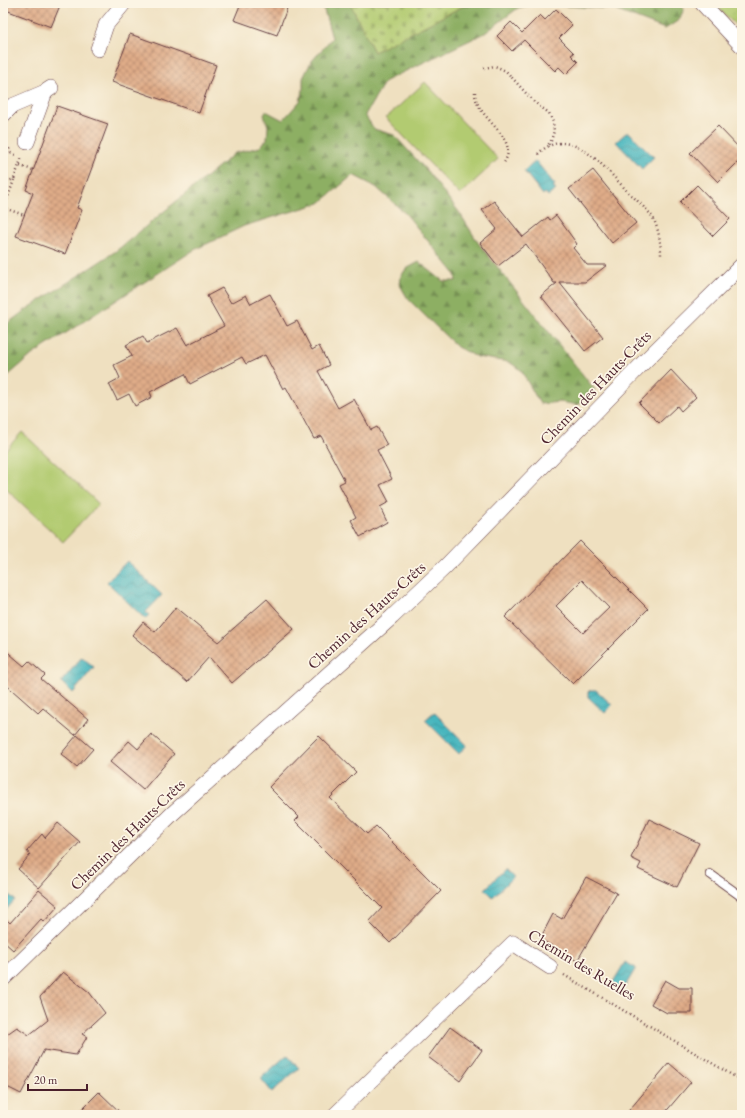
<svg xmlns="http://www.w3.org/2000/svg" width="745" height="1118" viewBox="0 0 745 1118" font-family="'EB Garamond',serif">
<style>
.green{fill:#b2cb71;stroke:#7e754e}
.forest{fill:url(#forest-firs);stroke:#6c6747}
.cemetery{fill:url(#cemetery-stones);stroke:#7e754e}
.park{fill:url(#park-crowns);stroke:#7e754e}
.water{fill:url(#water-waves);stroke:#486a74}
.building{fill:url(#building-cross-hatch);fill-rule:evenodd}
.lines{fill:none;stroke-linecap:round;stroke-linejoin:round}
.lane-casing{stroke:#633c41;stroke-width:10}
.street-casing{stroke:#633c41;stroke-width:16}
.path{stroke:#633c41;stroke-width:2.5;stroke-dasharray:1 3;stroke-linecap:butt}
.lane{stroke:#fff;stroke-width:8}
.street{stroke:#fff;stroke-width:15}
.labels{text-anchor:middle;stroke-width:3.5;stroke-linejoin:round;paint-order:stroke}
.street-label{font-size:16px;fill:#4a1f2b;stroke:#fcf5e5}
</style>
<defs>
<pattern id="forest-firs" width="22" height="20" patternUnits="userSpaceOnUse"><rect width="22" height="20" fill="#8daf63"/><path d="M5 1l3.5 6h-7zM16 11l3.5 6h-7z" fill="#758e52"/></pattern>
<pattern id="cemetery-stones" width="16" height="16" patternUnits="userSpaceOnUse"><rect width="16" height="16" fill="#b2cb71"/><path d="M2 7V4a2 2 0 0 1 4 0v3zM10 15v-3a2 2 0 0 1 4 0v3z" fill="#9bae62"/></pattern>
<pattern id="park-crowns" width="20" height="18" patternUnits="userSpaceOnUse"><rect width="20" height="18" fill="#b2cb71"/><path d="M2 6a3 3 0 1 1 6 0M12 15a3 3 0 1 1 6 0" fill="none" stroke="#9bae62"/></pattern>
<pattern id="water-waves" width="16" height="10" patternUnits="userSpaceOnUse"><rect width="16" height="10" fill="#47b6be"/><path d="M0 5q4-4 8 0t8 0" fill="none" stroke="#3d939b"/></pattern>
<pattern id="building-cross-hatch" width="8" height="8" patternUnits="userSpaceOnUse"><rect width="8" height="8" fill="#dfac88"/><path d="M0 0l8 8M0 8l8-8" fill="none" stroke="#b78b6f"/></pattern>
</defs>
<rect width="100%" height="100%" fill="#fcf5e5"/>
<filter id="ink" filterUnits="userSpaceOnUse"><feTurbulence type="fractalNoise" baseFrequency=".025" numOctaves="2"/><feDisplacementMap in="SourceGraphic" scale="8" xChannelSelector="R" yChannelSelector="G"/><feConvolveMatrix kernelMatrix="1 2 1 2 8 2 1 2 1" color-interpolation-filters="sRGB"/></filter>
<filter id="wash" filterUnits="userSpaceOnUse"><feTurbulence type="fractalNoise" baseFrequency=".012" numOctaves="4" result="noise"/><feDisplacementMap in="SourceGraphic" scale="16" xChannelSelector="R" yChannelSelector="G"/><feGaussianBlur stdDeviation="0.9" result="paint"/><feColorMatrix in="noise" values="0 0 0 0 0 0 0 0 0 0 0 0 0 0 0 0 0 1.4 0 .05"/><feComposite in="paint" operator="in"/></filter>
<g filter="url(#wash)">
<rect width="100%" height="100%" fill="#efe0c0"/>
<!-- green -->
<g class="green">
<polygon points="425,82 498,159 460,195 386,118"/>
<polygon points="22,432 99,504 63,542 3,486 3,453"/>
</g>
<!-- forest -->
<polygon class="forest" points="322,3 350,3 374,51 469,3 679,3 684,9 679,20 665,29 612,9 535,4 518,8 485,33 385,81 365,115 374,129 394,135 427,171 459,212 479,244 595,390 578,405 560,402 540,404 521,370 509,362 477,357 457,347 408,299 400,285 401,276 406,269 419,262 443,281 456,281 455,274 406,214 376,187 353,175 320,203 244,226 194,250 32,355 3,380 3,327 24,311 116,251 235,153 260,147 267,139 268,126 264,115 266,111 283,120 300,101 303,90 303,78 311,62 332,38"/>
<!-- cemetery -->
<polygon class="cemetery" points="350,3 469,3 374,52"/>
<!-- park -->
<polygon class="park" points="713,3 742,3 742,31"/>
<!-- water -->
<g class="water">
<polygon points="628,131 654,157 642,169 616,142"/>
<polygon points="536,161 555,185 553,187 556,190 548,196 545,193 543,195 524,171"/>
<polygon points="127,561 162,595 146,612 149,615 145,619 107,582"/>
<polygon points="82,657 94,667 73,693 61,682"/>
<polygon points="590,690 596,690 612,705 605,713 588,697 588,692"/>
<polygon points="434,712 467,745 459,754 425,720"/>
<polygon points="505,869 513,877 493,897 485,889"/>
<polygon points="4,891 15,900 3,913 3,892"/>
<polygon points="625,962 636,968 621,993 610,987"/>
<polygon points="287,1055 299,1068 272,1092 262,1080 262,1077"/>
</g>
<g id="blocks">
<!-- building -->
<g class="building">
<polygon points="3,3 61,3 51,27 3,9"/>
<polygon points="241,3 289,3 277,35 234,20"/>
<polygon points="556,9 572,25 559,38 574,53 571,55 578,62 566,74 559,67 555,71 524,40 512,51 497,36 511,22 522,33 540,15 545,20"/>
<polygon points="130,34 216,65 199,113 112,82"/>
<polygon points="57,106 108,124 77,208 82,210 65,254 16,236 33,193 26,190"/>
<polygon points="718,126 742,151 742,158 718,182 690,153"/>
<polygon points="593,170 636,223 612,243 569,189"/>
<polygon points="697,185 730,219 713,236 680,202"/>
<polygon points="494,201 523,237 548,217 550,220 556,215 577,244 573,248 587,265 607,265 585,282 559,282 603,337 585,351 541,296 557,283 554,283 526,244 498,266 480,243 497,229 482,210"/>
<polygon points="222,288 231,303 246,295 251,304 270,294 287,326 297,321 312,350 319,346 329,365 318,371 338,408 354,399 371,430 377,427 387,445 377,450 392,479 380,485 389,502 380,507 387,522 360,537 351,520 356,517 339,484 345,481 321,436 314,439 286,387 283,389 265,355 246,364 242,357 190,384 185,374 150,392 152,397 135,406 129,394 117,400 109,384 120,378 114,365 132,356 126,345 143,336 147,343 177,328 187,345 224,326 207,296"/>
<polygon points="671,370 696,397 681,411 677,406 659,423 639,403"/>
<path d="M580,541l68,68 -75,75 -68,-67zM582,580l27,28 -26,25 -27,-27z"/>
<polygon points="267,599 294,629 232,683 209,657 187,682 132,635 143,622 155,632 176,607 218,642"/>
<polygon points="3,648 24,666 29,661 45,675 41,679 88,719 75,735 43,708 38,713 3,682"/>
<polygon points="151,734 174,754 143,790 110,762 129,741 138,749"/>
<polygon points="77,735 93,749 77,767 61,754"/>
<polygon points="319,736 356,772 330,798 367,834 376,826 441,891 390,943 369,922 382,908 295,821 299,817 269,787"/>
<polygon points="649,819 699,843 677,887 638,869 641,863 631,858"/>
<polygon points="58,823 80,842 39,888 18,869 30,855 27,851 42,834 45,838"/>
<polygon points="586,877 617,893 577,961 540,939 553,914 562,919"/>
<polygon points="39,890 58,906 44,922 41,919 13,950 3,941 3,916 10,923"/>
<polygon points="63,972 89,992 105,1013 82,1034 87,1037 76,1055 44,1050 21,1094 3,1085 7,1053 3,1037 17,1027 29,1035 48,1020 40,997"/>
<polygon points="665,980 679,988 692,988 692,1013 667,1013 651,1004"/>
<polygon points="450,1027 482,1050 460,1081 428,1057"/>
<polygon points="669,1063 691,1082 663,1115 625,1115"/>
<polygon points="99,1092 123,1115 76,1115"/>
</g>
</g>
</g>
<g filter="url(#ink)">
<use href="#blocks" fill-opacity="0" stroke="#633c41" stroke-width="1"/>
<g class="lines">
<defs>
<polyline id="lane" points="710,874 742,897"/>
<g id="street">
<polyline points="702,3 742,46"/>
<polyline points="98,49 106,25 124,3"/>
<polyline points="3,115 12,106 45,92 51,88"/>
<polyline points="27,142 45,92"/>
<polyline points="3,979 173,813 392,617 445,567 646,360 742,265"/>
<polyline points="335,1115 513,943 550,967"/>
</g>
</defs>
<!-- lane casing -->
<use href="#lane" class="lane-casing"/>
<!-- street casing -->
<use href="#street" class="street-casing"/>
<!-- path -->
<g class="path">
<polyline points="484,68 495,66 506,71 534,102 549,113 553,122 554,131 551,141 548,145"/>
<path d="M475,92c-1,27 48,45 28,72"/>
<polyline points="3,150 16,155"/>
<path d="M538,154c32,-32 67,14 89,37 7,7 24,21 27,29 5,11 7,24 7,36"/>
<polyline points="3,164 10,147"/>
<polyline points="20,166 33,170"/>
<polyline points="14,180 4,208 24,215"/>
<polyline points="3,183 14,179 22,157"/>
<polyline points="564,975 742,1081"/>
</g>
<!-- lane -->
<use href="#lane" class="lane"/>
<!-- street -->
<use href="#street" class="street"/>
</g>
</g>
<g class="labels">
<!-- street labels -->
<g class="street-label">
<text transform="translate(595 387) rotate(-46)" y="6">Chemin des Hauts-Crêts</text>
<text transform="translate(366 615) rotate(-42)" y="6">Chemin des Hauts-Crêts</text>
<text transform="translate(127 834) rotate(-44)" y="6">Chemin des Hauts-Crêts</text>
<text transform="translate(582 964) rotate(31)" y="6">Chemin des Ruelles</text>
</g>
</g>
<!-- margin -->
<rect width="745" height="1118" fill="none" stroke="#fcf5e5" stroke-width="16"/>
<!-- scale -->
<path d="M28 1084v6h59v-6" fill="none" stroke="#4a1f2b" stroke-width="2"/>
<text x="34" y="1084" font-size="12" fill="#4a1f2b" stroke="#fcf5e5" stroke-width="3" paint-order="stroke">20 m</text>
</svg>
